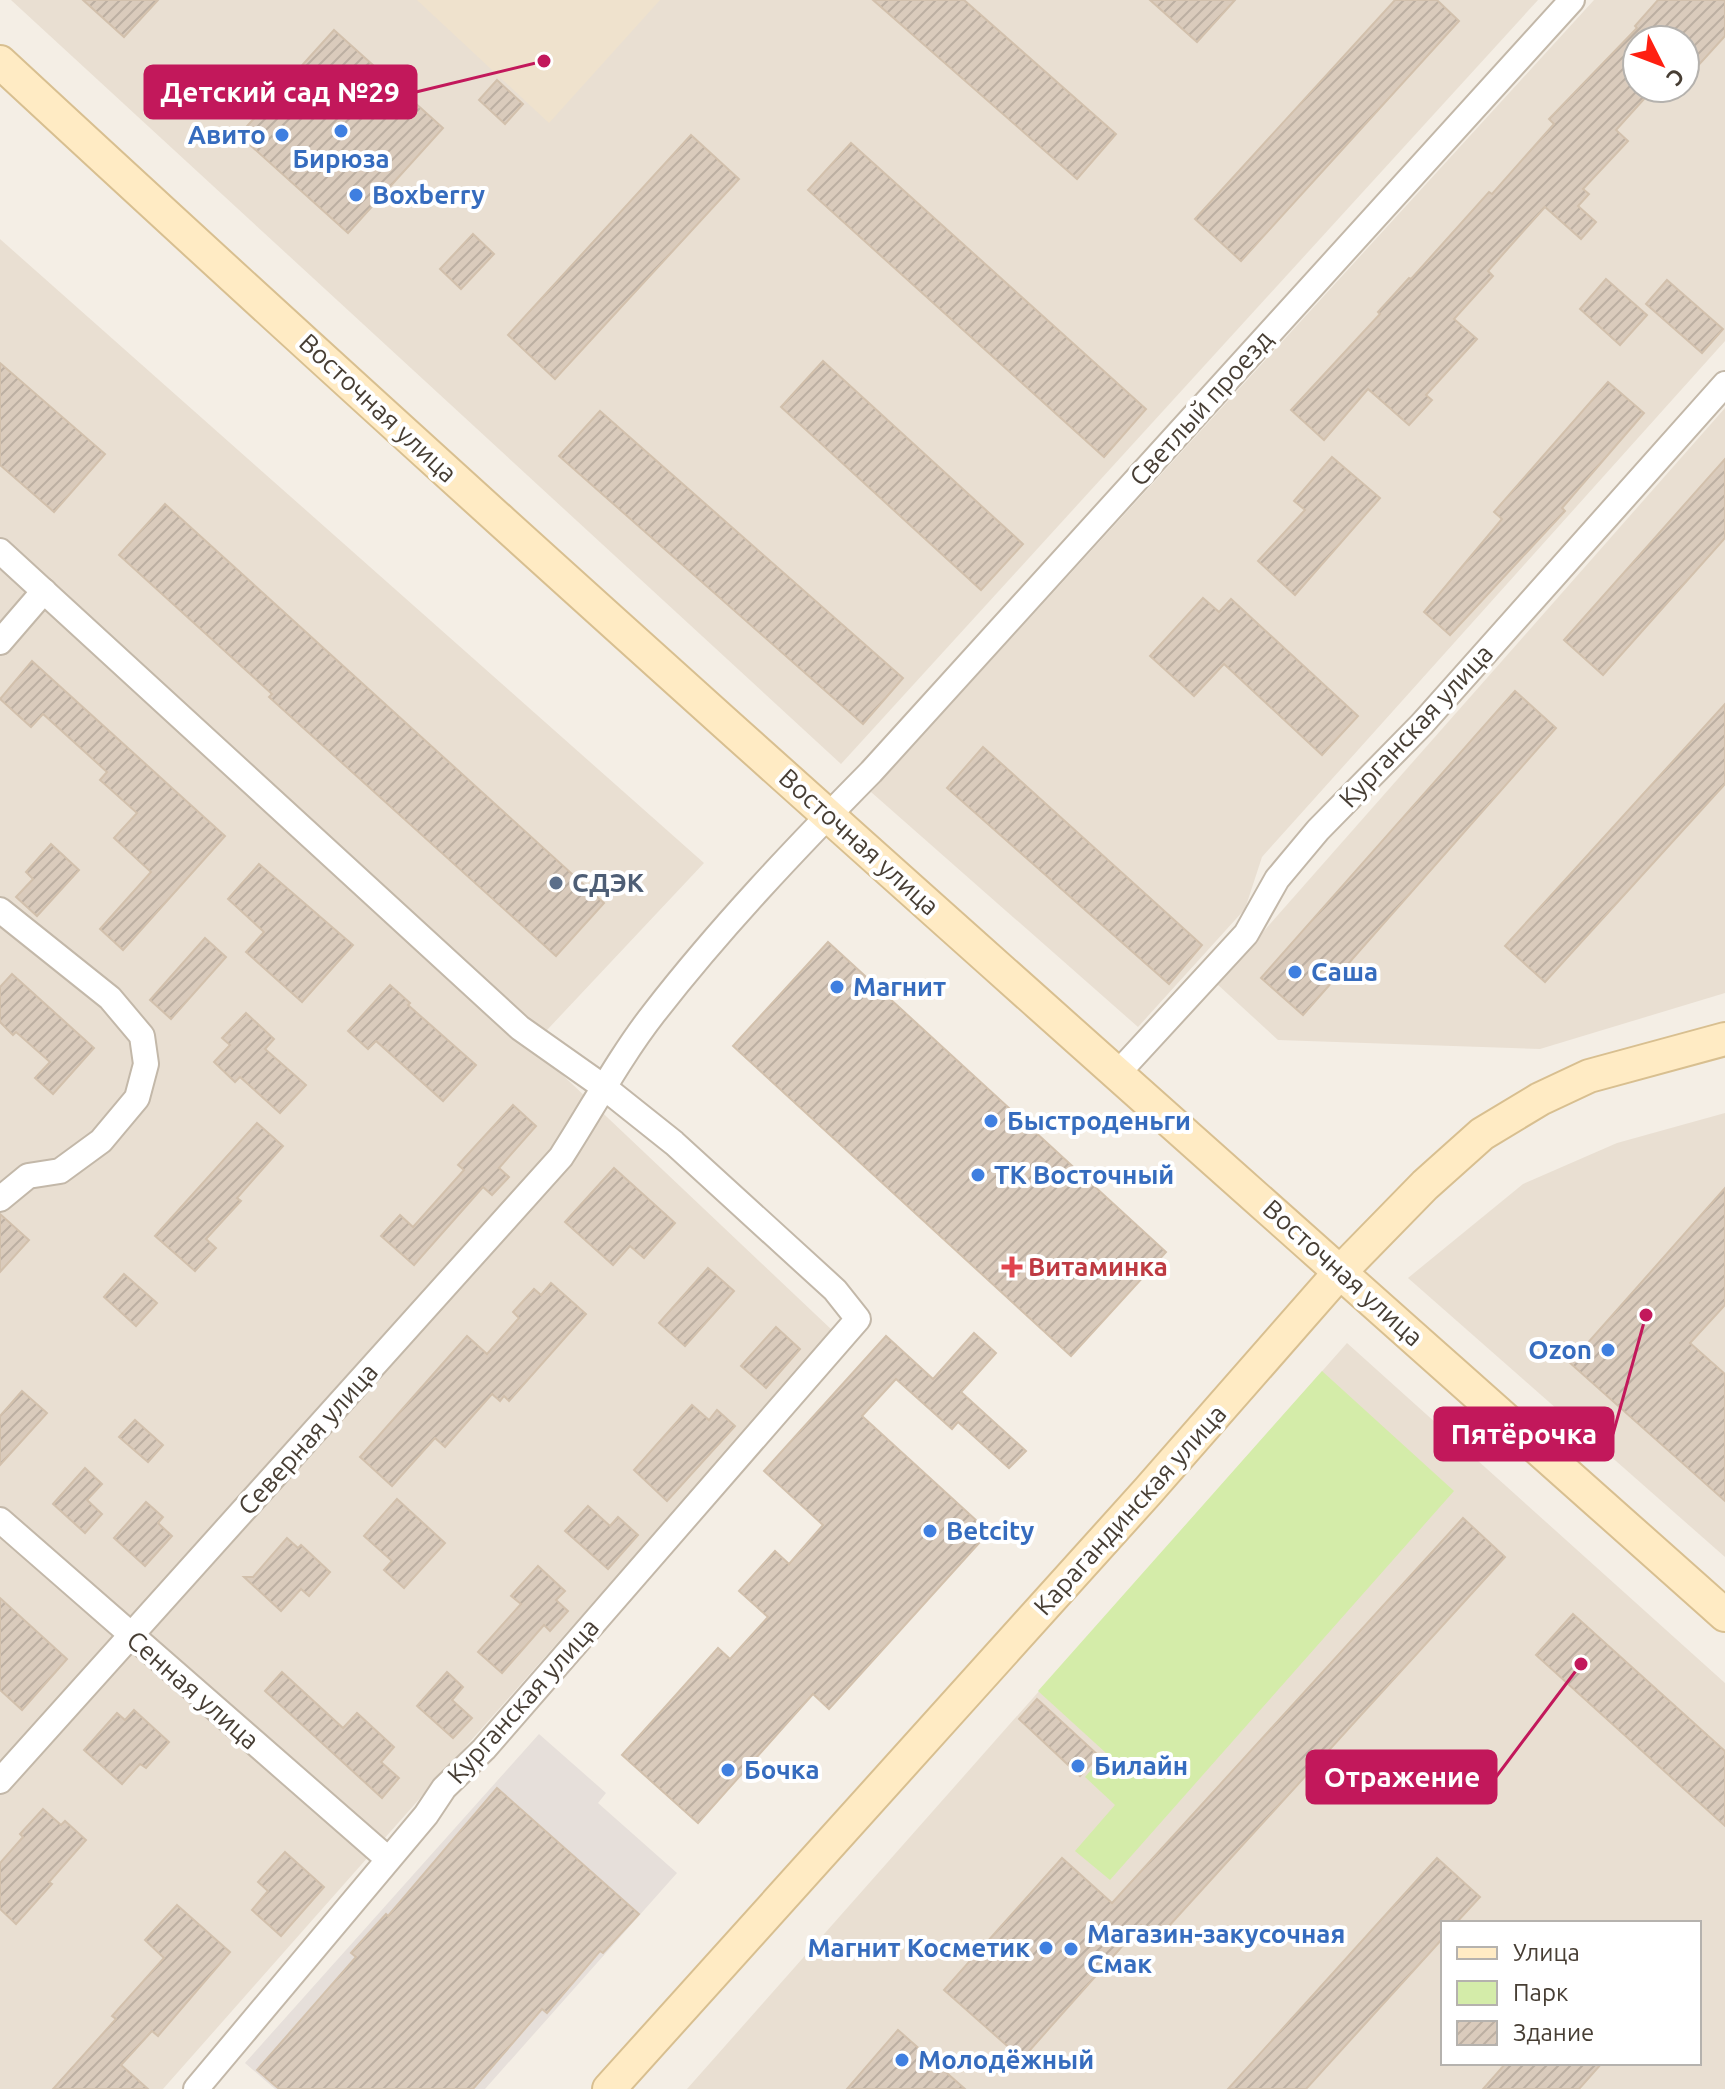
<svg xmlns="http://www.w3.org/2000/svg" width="1725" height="2089" viewBox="0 0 1725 2089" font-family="Ubuntu,sans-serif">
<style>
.residential{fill:#e9dfd2;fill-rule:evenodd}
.industrial{fill:#e6dfda}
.education{fill:#efe2cd}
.green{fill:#d4eca9}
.building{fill:url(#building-hatch);stroke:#d2c0ac;stroke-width:2}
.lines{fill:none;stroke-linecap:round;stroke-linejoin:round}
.street-casing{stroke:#c3b8a9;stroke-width:28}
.secondary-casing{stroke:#d8bf90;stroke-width:36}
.street{stroke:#fff;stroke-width:24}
.secondary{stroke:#ffebc4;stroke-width:32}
.shop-dot{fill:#3f7fe0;stroke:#fff;stroke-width:3}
.service-dot{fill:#5c6f8a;stroke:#fff;stroke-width:3}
.health-dot{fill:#e0444e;stroke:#fff;stroke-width:3}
.labels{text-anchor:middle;stroke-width:8;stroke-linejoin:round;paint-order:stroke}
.shop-label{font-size:26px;font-weight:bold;fill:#366cbe;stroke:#fff;text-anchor:start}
.street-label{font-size:26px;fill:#473e34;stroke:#fff}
.service-label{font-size:26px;font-weight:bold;fill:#4e5e75;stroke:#fff;text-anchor:start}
.health-label{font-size:26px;font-weight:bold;fill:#be3a42;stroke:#fff;text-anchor:start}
.leader{fill:none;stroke:#c2185b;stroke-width:3}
.callout-dot{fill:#c2185b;stroke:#fff;stroke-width:3}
.callout{fill:#c2185b;stroke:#c2185b;stroke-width:3}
.callout-label{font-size:28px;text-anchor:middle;font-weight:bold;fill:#fff}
</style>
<defs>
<pattern id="building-hatch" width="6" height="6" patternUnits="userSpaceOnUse" patternTransform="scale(2)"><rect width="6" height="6" fill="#dacbbc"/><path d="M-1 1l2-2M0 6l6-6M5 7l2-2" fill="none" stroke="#bcafa2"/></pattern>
</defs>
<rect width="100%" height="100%" fill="#f4eee5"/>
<!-- residential -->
<g class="residential">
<polygon points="11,0 1538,0 841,764"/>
<path d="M1594,0h131v341l-463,516 -17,52 -107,118 -267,-235zM1637,40h48v48h-48z"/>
<polygon points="0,239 704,863 532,1046 833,1331 163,2089 0,2089"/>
<polygon points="1725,408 1725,993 1540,1049 1278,1040 1217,984"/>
<polygon points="1725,1113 1725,1557 1408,1278 1523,1184 1617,1143"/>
<path d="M1347,1343l378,340v406h-1038zM1443,1923h256v140h-256z"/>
</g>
<!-- industrial -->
<polygon class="industrial" points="539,1734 606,1793 598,1803 677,1873 485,2089 275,2089 245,2063"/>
<!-- education -->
<polygon class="education" points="417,0 660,0 549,123"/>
<!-- green -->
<polygon class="green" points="1322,1371 1454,1491 1110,1880 1075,1851 1115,1805 1085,1777 1106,1753 1038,1691"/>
<!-- building -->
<g class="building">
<polygon points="83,0 158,0 124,37"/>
<polygon points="873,0 964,0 1116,134 1077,179"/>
<polygon points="1150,0 1235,0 1197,42"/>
<polygon points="1395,0 1437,0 1459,21 1241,261 1195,219"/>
<polygon points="1658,0 1725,0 1725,36 1685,80 1685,40 1637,40 1637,88 1654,88 1616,130 1628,141 1583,189 1589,194 1578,206 1596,222 1581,239 1545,207 1488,271 1493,276 1454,319 1477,339 1426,395 1432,400 1409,425 1368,389 1324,440 1291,410 1380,314 1378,312 1409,278 1411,279 1489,192 1492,194 1554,124 1549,119 1637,28 1635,26"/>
<polygon points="334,30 443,128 348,233 239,135"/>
<polygon points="497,80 523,104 505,124 479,100"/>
<polygon points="691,135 739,179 555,379 508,335"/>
<polygon points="851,143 1146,409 1104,457 808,190"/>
<polygon points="473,234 494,254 461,289 440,269"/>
<polygon points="1606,279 1647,315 1620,345 1580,309"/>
<polygon points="1667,280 1723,329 1702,353 1646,304"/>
<polygon points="823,361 1023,544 981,590 781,407"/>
<polygon points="0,363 105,454 54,512 0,465"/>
<polygon points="1608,382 1644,413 1562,508 1565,511 1450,635 1424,612 1502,519 1494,512"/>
<polygon points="600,411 903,678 863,724 559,456"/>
<polygon points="1332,457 1380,498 1295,595 1258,561 1305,510 1294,501"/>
<polygon points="1725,459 1725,538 1603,675 1564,640"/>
<polygon points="165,504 604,903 556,956 269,697 272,694 119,555"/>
<polygon points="1203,598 1219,612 1231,599 1358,716 1322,755 1224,664 1194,696 1150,656"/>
<polygon points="32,661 225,836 123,950 100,929 151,872 114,838 137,813 100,780 107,772 43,714 31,727 0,699"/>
<polygon points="1515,691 1556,728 1303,1015 1261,978"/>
<polygon points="1725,704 1725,784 1545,982 1505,946"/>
<polygon points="983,747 1202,945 1169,984 947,788"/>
<polygon points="51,844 79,870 37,916 16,897 33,879 26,872"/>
<polygon points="259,864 353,945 302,1002 246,952 264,932 228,899"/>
<polygon points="205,938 226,957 171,1019 150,1000"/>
<polygon points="828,942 1166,1252 1071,1356 733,1046"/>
<polygon points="12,974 94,1048 53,1094 35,1078 50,1062 16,1032 13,1035 0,1022 0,987"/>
<polygon points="390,985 410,1003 408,1005 476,1065 443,1101 376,1041 368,1049 348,1031"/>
<polygon points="246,1013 274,1039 265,1049 306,1085 280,1113 240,1077 235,1082 214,1062 230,1045 222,1038"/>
<polygon points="513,1105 536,1126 499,1168 509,1177 492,1195 483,1187 414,1265 381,1236 400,1215 413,1227 464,1170 458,1165"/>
<polygon points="257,1123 283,1146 237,1198 241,1201 206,1239 216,1248 195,1271 155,1236"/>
<polygon points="614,1168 675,1223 644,1258 630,1246 613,1265 565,1222"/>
<polygon points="1725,1188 1725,1305 1690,1343 1725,1374 1725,1501 1570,1363"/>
<polygon points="0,1214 29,1240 0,1272"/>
<polygon points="708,1268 734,1291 685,1346 659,1323"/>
<polygon points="124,1274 157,1303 136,1326 104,1297"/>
<polygon points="551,1283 586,1314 509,1401 504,1396 500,1401 492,1394 445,1447 435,1438 392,1486 360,1457 467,1336 487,1354 519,1318 513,1312 534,1289 541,1295"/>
<polygon points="776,1327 800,1349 766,1388 741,1366"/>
<polygon points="974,1333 996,1353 961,1392 1026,1451 1009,1468 958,1422 952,1429 896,1379 862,1416 989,1532 829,1709 813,1694 698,1823 622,1755 718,1648 730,1659 768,1617 739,1591 775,1551 789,1564 823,1525 764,1471 886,1336 933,1379"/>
<polygon points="22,1391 47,1413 0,1465 0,1416"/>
<polygon points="692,1405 709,1420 717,1410 735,1426 667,1501 634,1470"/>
<polygon points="135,1420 163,1445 148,1462 119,1437"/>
<polygon points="85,1468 102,1484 87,1500 102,1514 85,1533 53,1504"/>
<polygon points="397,1499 445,1543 404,1588 384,1570 392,1561 364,1536"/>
<polygon points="146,1502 163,1517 158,1523 172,1536 145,1566 114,1538"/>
<polygon points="588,1506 610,1526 618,1517 638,1535 608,1569 565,1531"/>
<polygon points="1463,1518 1505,1557 1157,1939 1141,1925 1022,2059 944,1990 1062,1858 1112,1903"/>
<polygon points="287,1538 298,1548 301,1545 330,1572 309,1596 301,1589 281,1611 244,1577 253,1577"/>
<polygon points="538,1566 565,1591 556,1600 568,1611 550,1631 544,1625 502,1673 478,1652 521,1604 511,1596"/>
<polygon points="0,1598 67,1659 22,1710 0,1690"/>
<polygon points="1573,1614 1725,1751 1725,1826 1536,1655"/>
<polygon points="282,1672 343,1728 357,1713 394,1747 381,1762 399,1778 382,1798 265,1691"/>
<polygon points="447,1672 463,1687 452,1700 472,1718 453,1738 417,1706"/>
<polygon points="1037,1699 1099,1756 1080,1776 1019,1719"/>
<polygon points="134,1710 169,1742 146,1768 140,1764 122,1784 84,1750 117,1713 125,1720"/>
<polygon points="497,1788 639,1914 603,1953 600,1951 547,2013 542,2009 473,2089 279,2089 257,2070 356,1957 351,1953 386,1914 388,1916"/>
<polygon points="43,1809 61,1825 65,1821 86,1840 49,1882 52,1884 16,1924 0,1909 0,1863 23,1837 20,1834"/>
<polygon points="285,1852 324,1887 281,1936 252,1910 268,1891 258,1882"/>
<polygon points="1437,1858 1480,1897 1456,1923 1443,1923 1443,1938 1306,2089 1228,2089"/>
<polygon points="177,1905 230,1952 158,2036 152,2031 121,2065 148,2089 53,2089 116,2019 112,2016 164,1958 145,1940"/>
<polygon points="898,2030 965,2089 847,2089"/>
<polygon points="1506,2063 1602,2063 1579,2089 1483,2089"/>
</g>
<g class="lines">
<defs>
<g id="street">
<polyline points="0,551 520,1028 605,1088 674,1143 835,1290 858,1319 484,1749 444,1788 426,1815 196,2089"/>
<polyline points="0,642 44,591"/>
<polyline points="0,910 110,998 142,1036 146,1064 137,1098 101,1141 60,1171 28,1176 0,1199"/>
<polyline points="1117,1074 1246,934 1277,879 1318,830 1422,724 1725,384"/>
<polyline points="0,1520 388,1859"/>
<path d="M0,1781l561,-624c31,-48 58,-99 93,-144 66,-85 141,-164 217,-241l701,-772"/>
</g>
<g id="secondary">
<path d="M0,62c567,526 1147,1038 1725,1553"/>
<polyline points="609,2089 1148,1491 1340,1272 1425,1185 1482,1134 1540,1099 1589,1076 1725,1039"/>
</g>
</defs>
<!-- street casing -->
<use href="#street" class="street-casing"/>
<!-- secondary casing -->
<use href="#secondary" class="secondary-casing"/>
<!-- street -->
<use href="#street" class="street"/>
<!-- secondary -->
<use href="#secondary" class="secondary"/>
</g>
<!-- markers -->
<g class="shop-dot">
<circle cx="341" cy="131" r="8"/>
<circle cx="282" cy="135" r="8"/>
<circle cx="356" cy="195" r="8"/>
<circle cx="1295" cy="972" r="8"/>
<circle cx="837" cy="987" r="8"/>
<circle cx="991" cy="1121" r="8"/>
<circle cx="978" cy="1175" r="8"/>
<circle cx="1608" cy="1350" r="8"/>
<circle cx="930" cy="1531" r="8"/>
<circle cx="1078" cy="1766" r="8"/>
<circle cx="728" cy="1770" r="8"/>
<circle cx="1046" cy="1948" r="8"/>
<circle cx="1071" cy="1949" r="8"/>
<circle cx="902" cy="2060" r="8"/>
</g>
<circle class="service-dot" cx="556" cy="883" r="8"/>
<path class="health-dot" d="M1008 1255h8v8h8v8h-8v8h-8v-8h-8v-8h8z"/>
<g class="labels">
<!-- shop labels -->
<g class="shop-label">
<text x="266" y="144" text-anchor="end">Авито</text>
<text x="341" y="168" text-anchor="middle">Бирюза</text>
<text x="372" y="204">Boxberry</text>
<text x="1311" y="981">Саша</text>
<text x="853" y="996">Магнит</text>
<text x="1007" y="1130">Быстроденьги</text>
<text x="994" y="1184">ТК Восточный</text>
<text x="1592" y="1359" text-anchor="end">Ozon</text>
<text x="946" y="1540">Betcity</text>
<text x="1094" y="1775">Билайн</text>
<text x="744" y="1779">Бочка</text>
<text x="1087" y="1943">Магазин-закусочная<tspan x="1087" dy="30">Смак</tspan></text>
<text x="1030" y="1957" text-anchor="end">Магнит Косметик</text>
<text x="918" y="2069">Молодёжный</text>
</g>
<!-- street labels -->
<g class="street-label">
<text transform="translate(378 408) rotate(43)" y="9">Восточная улица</text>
<text transform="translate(1201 408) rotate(-48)" y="9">Светлый проезд</text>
<text transform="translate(1416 726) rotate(-47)" y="9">Курганская улица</text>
<text transform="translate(859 842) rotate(42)" y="9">Восточная улица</text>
<text transform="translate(1343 1273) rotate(42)" y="9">Восточная улица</text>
<text transform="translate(308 1439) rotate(-48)" y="9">Северная улица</text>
<text transform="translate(1130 1510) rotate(-48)" y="9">Карагандинская улица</text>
<text transform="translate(193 1690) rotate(41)" y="9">Сенная улица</text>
<text transform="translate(523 1701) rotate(-48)" y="9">Курганская улица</text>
</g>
<!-- service labels -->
<g class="service-label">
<text x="572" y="892">СДЭК</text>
</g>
<!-- health labels -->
<g class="health-label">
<text x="1028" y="1276">Витаминка</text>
</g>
</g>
<!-- callouts -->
<path class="leader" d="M544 61L416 92M1646 1315L1613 1434M1581 1664L1496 1777"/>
<g class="callout-dot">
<circle cx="544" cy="61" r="8"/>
<circle cx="1646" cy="1315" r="8"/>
<circle cx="1581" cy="1664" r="8"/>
</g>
<g class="callout">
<rect x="145" y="66" width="271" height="52" rx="8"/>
<rect x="1435" y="1408" width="178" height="52" rx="8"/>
<rect x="1307" y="1751" width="189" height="52" rx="8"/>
</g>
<g class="callout-label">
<text x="280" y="102">Детский сад №29</text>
<text x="1524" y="1444">Пятёрочка</text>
<text x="1402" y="1787">Отражение</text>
</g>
<!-- legend -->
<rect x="1441" y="1921" width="260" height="144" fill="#ffffff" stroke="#b5b2ae" stroke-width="2"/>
<rect x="1457" y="1947" width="40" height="12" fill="#ffebc4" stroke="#b5b2ae" stroke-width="2"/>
<text x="1513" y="1961" font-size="24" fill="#473e34">Улица</text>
<rect x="1457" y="1981" width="40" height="24" fill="#d4eca9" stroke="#b5b2ae" stroke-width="2"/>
<text x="1513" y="2001" font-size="24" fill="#473e34">Парк</text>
<rect x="1457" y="2021" width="40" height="24" fill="url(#building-hatch)" stroke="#b5b2ae" stroke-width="2"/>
<text x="1513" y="2041" font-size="24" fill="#473e34">Здание</text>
<!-- north arrow -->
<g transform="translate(1661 64) rotate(132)"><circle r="38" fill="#ffffff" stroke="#b5b2ae" stroke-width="2"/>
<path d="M0-6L14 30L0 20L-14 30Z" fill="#ff1f11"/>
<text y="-12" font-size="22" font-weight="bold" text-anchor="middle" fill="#473e34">С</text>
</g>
</svg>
